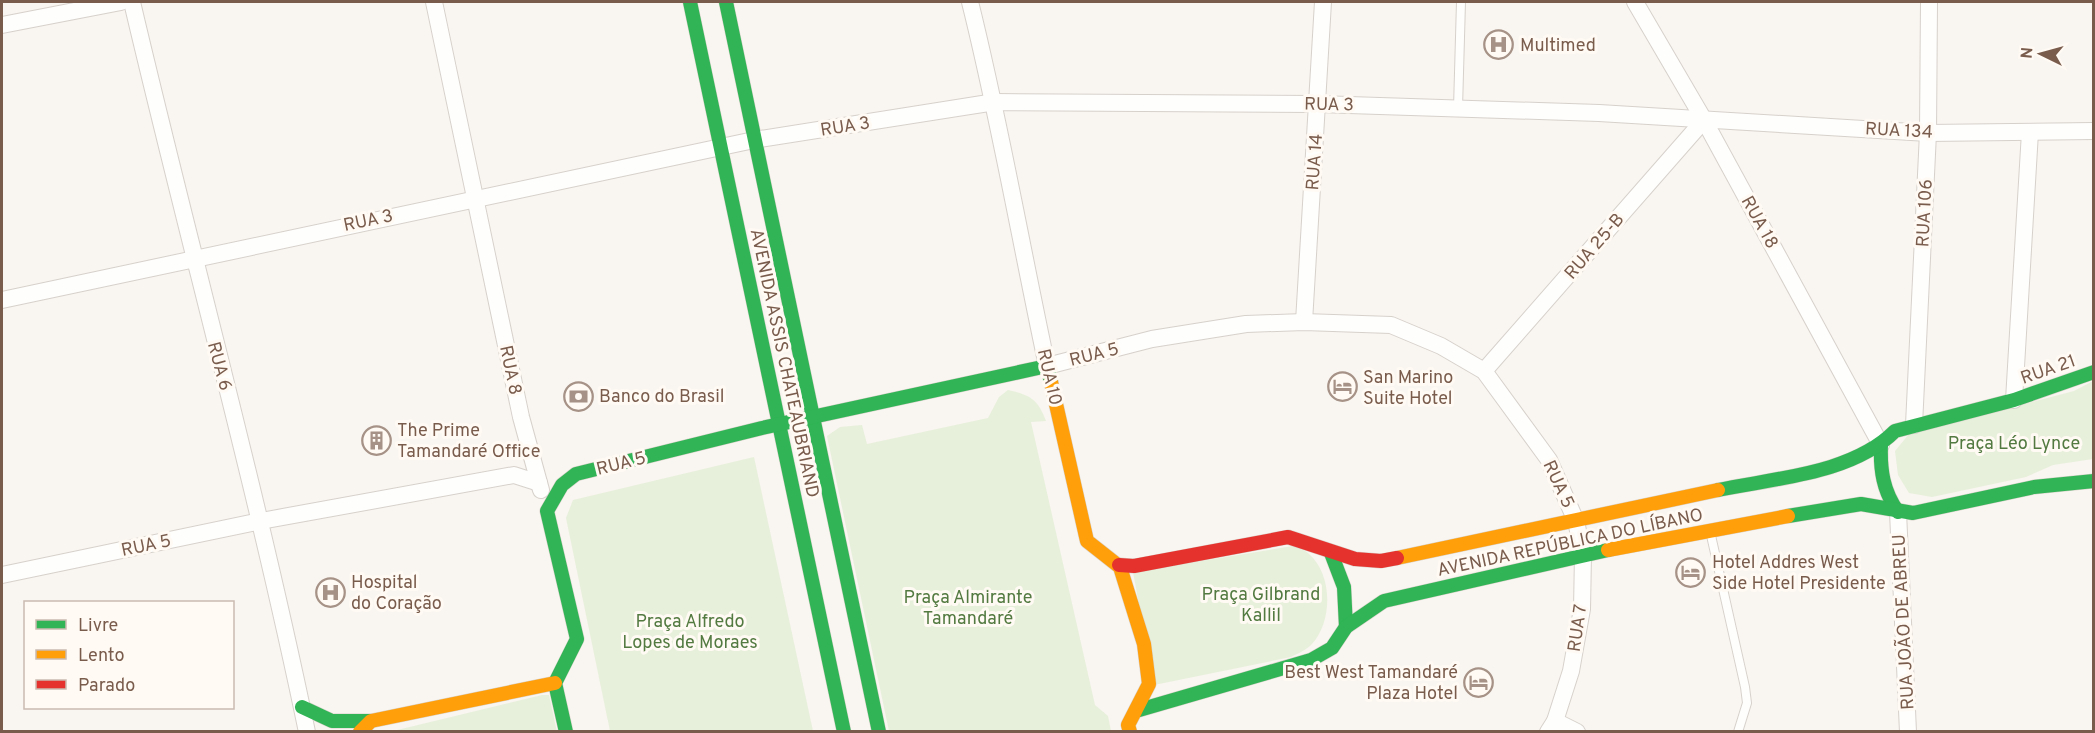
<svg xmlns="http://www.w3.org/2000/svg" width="2095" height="733" viewBox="0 0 2095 733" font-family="Overpass,sans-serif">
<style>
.green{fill:#e7f0db}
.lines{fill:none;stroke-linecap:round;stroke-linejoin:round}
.lane-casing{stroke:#d7d1cb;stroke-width:10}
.street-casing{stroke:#d7d1cb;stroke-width:18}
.fast-casing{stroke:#d9d2cb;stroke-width:15}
.slow-casing{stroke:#d9d2cb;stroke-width:15}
.jam-casing{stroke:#d9d2cb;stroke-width:15}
.lane{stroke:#fefefd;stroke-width:8}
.street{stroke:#fefefd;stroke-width:16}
.fast{stroke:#30b455;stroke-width:14}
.slow{stroke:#ff9f0a;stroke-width:14}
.jam{stroke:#e5322d;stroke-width:14}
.labels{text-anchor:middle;stroke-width:6;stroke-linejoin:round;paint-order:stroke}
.poi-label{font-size:18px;fill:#7a5c4d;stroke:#fffaf3;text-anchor:start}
.street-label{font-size:18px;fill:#7a5c4d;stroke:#fffaf3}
.park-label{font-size:18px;fill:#537a41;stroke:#fffaf3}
</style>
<rect width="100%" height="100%" fill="#f9f5f0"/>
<!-- green -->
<g class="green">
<polygon points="2093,381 2093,459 2053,465 2026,477 1932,497 1909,493 1898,475 1895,451 1909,434 2074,391"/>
<path d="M1008,390c22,5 30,9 38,31l-15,1 64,283 13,11 3,15h-222l-62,-295 13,-9 22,-2 5,19 121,-26 11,-21z"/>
<polygon points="754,457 813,731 610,731 566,518 573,500"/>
<path d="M1293,546c5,2 12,4 16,8 24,21 24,68 2,91 -5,5 -14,9 -20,12l-137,28 -21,-113z"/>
<polygon points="542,695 549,695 557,732 389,732"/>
</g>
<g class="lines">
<defs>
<g id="lane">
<polyline points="1458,108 1461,2"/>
<polyline points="1710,531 1745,687 1747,703 1738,732"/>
</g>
<g id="street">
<path d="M132,2c57,243 124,484 175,730"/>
<polyline points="434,2 521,417 541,490"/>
<path d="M970,2c30,120 51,243 77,364l105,-27 94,-15 58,-2 87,3 50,21 43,25 65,89 27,61 7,34 -1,54 -11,62 -16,50 -7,11"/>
<polyline points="1635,2 1704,120 1881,445"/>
<polyline points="2,25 121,2"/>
<polyline points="2,300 754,140 995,102 1318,104 1599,113 1928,133 2094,131"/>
<polyline points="1304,322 1323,2"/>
<polyline points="1484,371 1704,120"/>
<polyline points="2014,400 2030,132"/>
<polyline points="1914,425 1928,133 1929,2"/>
<polyline points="1898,512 1908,732"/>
<polyline points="2,575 261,521 514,475 539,483"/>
<polyline points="1555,721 1577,732"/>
</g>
<g id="fast">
<polyline points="690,2 844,732"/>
<polyline points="726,2 879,732"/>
<path d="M1881,445c-1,25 2,46 17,67"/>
<path d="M1718,490c57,-12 134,-16 177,-59l119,-31 80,-28"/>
<polyline points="1788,516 1861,504 1913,513 2034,487 2094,481"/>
<polyline points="1331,553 1344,587 1346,627"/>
<polyline points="302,707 332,721 371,721"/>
<polyline points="1139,710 1311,660 1332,648 1346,627 1384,601 1608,550"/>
<polyline points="566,732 555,683 577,639 547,511 562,485 576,474 762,428 1047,366 1051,382"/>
</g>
<g id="slow">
<polyline points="1051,382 1087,541 1120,567 1144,644 1149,684 1128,725 1130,732"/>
<polyline points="1608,550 1788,516"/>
<polyline points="1397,558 1718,490"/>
<polyline points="360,732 371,721 555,683"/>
</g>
<polyline id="jam" points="1119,565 1134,566 1288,537 1355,559 1381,561 1397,558"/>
</defs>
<!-- lane casing -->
<use href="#lane" class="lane-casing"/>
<!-- street casing -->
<use href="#street" class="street-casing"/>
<!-- fast casing -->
<use href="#fast" class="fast-casing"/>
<!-- slow casing -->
<use href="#slow" class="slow-casing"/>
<!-- jam casing -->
<use href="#jam" class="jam-casing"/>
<!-- lane -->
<use href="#lane" class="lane"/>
<!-- street -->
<use href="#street" class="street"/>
<!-- fast -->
<use href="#fast" class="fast"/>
<!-- slow -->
<use href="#slow" class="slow"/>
<!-- jam -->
<use href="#jam" class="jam"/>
</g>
<!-- icons -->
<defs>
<symbol id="hospital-ring" viewBox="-11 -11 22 22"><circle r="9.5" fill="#fffaf3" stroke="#a69286" stroke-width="1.5"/><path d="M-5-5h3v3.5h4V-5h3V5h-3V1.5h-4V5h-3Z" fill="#a69286"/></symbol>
<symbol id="hotel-ring" viewBox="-11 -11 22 22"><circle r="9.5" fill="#fffaf3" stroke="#a69286" stroke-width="1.5"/><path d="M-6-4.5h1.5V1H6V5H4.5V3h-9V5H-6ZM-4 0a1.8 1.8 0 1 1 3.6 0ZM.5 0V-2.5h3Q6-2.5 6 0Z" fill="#a69286"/></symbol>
<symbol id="bank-ring" viewBox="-11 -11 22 22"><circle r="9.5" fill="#fffaf3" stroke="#a69286" stroke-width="1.5"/><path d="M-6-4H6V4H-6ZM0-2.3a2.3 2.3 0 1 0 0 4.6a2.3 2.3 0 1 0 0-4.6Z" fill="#a69286"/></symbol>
<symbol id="building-ring" viewBox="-11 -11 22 22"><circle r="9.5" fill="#fffaf3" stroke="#a69286" stroke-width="1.5"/><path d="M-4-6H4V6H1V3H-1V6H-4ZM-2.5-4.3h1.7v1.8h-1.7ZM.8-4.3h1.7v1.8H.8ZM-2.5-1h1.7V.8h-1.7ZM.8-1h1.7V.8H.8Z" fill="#a69286"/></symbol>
</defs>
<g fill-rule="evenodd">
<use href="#hospital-ring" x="1482" y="28" width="33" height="33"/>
<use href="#hotel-ring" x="1326" y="370" width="33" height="33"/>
<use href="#bank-ring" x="562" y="380" width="33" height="33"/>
<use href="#building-ring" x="360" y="424" width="33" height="33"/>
<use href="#hotel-ring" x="1674" y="556" width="33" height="33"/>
<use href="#hospital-ring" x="314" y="576" width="33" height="33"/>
<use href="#hotel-ring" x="1462" y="666" width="33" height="33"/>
</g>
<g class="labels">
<!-- poi labels -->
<g class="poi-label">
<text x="1520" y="51">Multimed</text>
<text x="1363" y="383">San Marino<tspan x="1363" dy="21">Suite Hotel</tspan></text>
<text x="599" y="402">Banco do Brasil</text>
<text x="397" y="436">The Prime<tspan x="397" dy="21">Tamandaré Office</tspan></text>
<text x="1712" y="568">Hotel Addres West<tspan x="1712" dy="21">Side Hotel Presidente</tspan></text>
<text x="351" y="588">Hospital<tspan x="351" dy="21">do Coração</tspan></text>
<text x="1458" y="678" text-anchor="end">Best West Tamandaré<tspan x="1458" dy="21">Plaza Hotel</tspan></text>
</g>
<!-- street labels -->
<g class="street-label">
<text transform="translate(1329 104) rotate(1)" y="6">RUA 3</text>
<text transform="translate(845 126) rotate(-9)" y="6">RUA 3</text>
<text transform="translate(1899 130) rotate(3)" y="6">RUA 134</text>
<text transform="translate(1314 162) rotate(-86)" y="6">RUA 14</text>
<text transform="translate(1924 213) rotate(-87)" y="6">RUA 106</text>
<text transform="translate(368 220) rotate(-12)" y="6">RUA 3</text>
<text transform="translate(1760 222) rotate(61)" y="6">RUA 18</text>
<text transform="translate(1594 246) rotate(-49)" y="6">RUA 25-B</text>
<text transform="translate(1094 354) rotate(-14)" y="6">RUA 5</text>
<text transform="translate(785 363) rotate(78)" y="6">AVENIDA ASSIS CHATEAUBRIAND</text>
<text transform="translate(220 366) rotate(75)" y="6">RUA 6</text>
<text transform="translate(2048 369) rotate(-19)" y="6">RUA 21</text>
<text transform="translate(511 370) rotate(78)" y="6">RUA 8</text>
<text transform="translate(1050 377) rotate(77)" y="6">RUA 10</text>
<text transform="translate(621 463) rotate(-14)" y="6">RUA 5</text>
<text transform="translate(1559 484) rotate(65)" y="6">RUA 5</text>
<text transform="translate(1570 542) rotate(-12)" y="6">AVENIDA REPÚBLICA DO LÍBANO</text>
<text transform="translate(146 545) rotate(-12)" y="6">RUA 5</text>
<text transform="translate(1903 622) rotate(-93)" y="6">RUA JOÃO DE ABREU</text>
<text transform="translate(1577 628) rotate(-82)" y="6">RUA 7</text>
</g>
<!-- park labels -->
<g class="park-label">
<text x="2014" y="449">Praça Léo Lynce</text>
<text x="1261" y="600">Praça Gilbrand<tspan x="1261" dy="21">Kallil</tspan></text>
<text x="968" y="603">Praça Almirante<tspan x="968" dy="21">Tamandaré</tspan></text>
<text x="690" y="627">Praça Alfredo<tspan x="690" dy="21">Lopes de Moraes</tspan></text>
</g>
</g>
<!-- border -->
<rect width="2095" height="733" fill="none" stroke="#7a5c4d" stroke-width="6"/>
<!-- legend -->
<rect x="24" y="601" width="210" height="108" fill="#fffaf3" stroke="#cabbb1" stroke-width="1.5"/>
<rect x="36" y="620" width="30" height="9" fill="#30b455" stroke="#cabbb1" stroke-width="1.5"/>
<text x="78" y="631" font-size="18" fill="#7a5c4d">Livre</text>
<rect x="36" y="650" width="30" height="9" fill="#ff9f0a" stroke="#cabbb1" stroke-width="1.5"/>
<text x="78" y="661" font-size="18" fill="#7a5c4d">Lento</text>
<rect x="36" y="680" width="30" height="9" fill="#e5322d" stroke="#cabbb1" stroke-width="1.5"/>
<text x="78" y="691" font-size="18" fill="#7a5c4d">Parado</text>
<!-- north arrow -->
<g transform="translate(2041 54) rotate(275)" stroke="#fffaf3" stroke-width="4.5" paint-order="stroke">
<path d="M0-4.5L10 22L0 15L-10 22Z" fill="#7a5c4d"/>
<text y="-9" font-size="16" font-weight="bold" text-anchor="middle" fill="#7a5c4d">N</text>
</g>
</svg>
